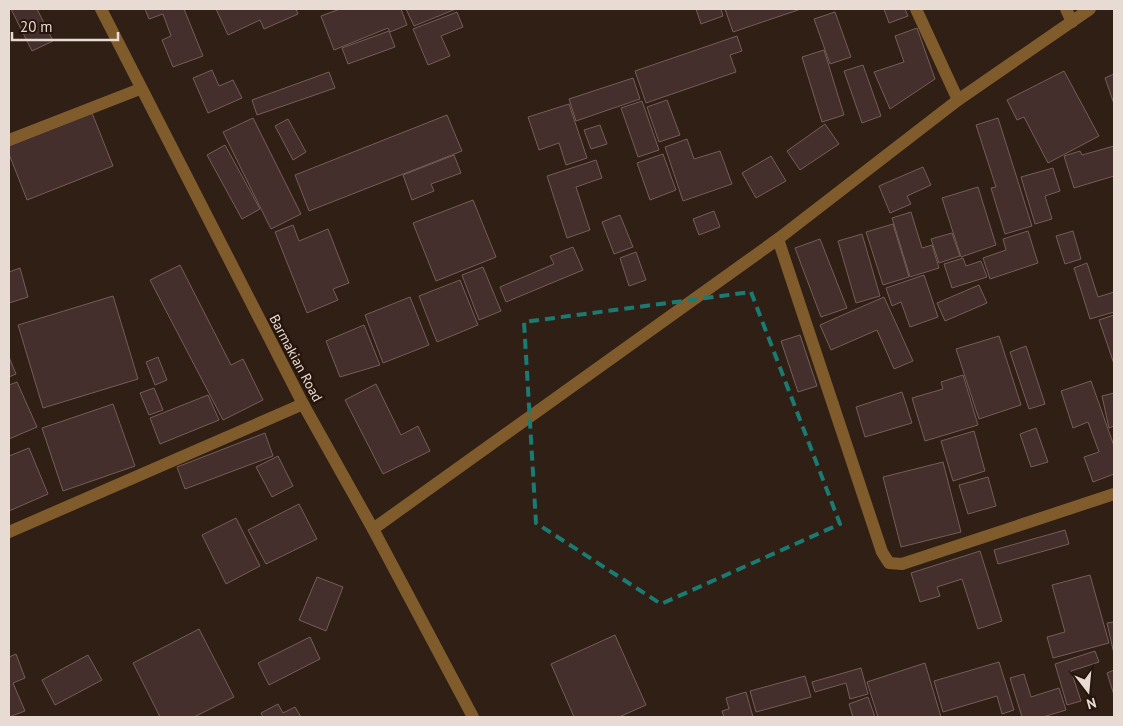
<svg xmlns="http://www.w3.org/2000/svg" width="1123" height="726" viewBox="0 0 1123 726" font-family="'PT Sans',sans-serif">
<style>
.building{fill:#452f2c;stroke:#755d59}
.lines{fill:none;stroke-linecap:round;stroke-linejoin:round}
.minor{stroke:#805c2c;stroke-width:12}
.marked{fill:none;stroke:#1a7b73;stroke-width:4;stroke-dasharray:10 6;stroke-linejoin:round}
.labels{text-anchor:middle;stroke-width:5;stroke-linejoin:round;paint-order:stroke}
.street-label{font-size:14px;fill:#e7dbd4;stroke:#26150b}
</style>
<rect width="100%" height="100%" fill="#301f15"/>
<!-- building -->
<g class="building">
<polygon points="11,9 37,9 53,41 32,51"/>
<polygon points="145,9 184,9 203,56 173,67 162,40 171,36 163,14 149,19"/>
<polygon points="216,9 296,9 298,14 264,29 260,20 228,35"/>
<polygon points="340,9 401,9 407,25 390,32 388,28 334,50 321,16"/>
<polygon points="406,9 456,9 414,26"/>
<polygon points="696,9 721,9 723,16 701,24"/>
<polygon points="725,9 801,9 733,32"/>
<polygon points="884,9 905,9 908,16 889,23"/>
<polygon points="457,12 463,27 441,36 450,56 428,65 413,29"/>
<polygon points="835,12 851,57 830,64 814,19"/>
<polygon points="917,28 935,79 890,109 874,72 904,62 895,36"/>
<polygon points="389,31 395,47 348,64 342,48"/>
<polygon points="737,36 742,51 730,55 736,72 646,103 635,71"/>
<polygon points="824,50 844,115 822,122 802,57"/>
<polygon points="863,65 881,116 862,123 844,71"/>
<polygon points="212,70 219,86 233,80 242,98 208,113 193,78"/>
<polygon points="1064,71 1099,136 1048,163 1024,117 1017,120 1007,100"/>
<polygon points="329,72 335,88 257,115 252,100"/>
<polygon points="1114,74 1114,104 1105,78"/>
<polygon points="633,78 640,99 576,121 569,99"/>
<polygon points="667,100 680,135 659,142 647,107"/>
<polygon points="642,101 659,150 638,157 621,108"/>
<polygon points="569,104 587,158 566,165 559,143 539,150 528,117"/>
<polygon points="92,113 113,166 27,200 9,154 9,146"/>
<polygon points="447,115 462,151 309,211 295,175"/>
<polygon points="253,118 301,214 271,229 223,132"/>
<polygon points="998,118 1032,226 1005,234 991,188 996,187 976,125"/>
<polygon points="288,119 306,152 293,160 275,126"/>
<polygon points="825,124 839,144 800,170 787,151"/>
<polygon points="600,125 607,144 591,149 584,130"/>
<polygon points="687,139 694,159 720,151 732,184 683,201 665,147"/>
<polygon points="225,145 260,209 242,219 207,155"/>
<polygon points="1114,146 1114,176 1074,188 1064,156 1080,151 1082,155"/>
<polygon points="663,154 676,190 650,200 637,163"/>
<polygon points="454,155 461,173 431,184 434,191 412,200 403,175"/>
<polygon points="771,156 786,181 756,198 742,173"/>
<polygon points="596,160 602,178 576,187 590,230 567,238 547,176"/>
<polygon points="923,167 931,185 907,196 911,204 890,213 879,186"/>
<polygon points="1053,168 1060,191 1045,196 1052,219 1035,224 1021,177"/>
<polygon points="978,187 996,245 961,257 942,198"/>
<polygon points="473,200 496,257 436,281 413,223"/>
<polygon points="714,211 720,227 699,235 693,219"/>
<polygon points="911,212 922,248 932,245 939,268 910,277 892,218"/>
<polygon points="620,215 633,247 614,254 602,222"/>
<polygon points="893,224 909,277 883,285 866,232"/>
<polygon points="293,225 299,241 328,229 349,283 333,289 338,300 307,313 275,232"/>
<polygon points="1028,231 1038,263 990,279 983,258 1006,250 1003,239"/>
<polygon points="1073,231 1081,259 1065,264 1056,236"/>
<polygon points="952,233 960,256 939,263 931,239"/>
<polygon points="862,234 880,296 856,303 838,241"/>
<polygon points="820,239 847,308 821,317 795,248"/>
<polygon points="573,247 583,270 506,302 500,287 554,264 550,256"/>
<polygon points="636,252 646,280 629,286 620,258"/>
<polygon points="963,258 966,266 981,261 987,277 952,288 944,264"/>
<polygon points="1087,263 1098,297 1114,292 1114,312 1090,319 1074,268"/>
<polygon points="180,265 231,365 243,359 263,400 223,420 150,280"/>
<polygon points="483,267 501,311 479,320 462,275"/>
<polygon points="20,268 28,297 9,303 9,272"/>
<polygon points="924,275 938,317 910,327 901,302 892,306 886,288"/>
<polygon points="460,280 478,325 437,342 419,296"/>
<polygon points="979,285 987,303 945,321 937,303"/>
<polygon points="113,296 138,379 43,408 18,325"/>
<polygon points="410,297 429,345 383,363 365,315"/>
<polygon points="884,297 913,361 894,369 877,330 831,350 820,325"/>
<polygon points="1114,315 1114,364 1099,320"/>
<polygon points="364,325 380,365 340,377 326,341"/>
<polygon points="800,335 817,386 798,392 781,341"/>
<polygon points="999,336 1021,405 979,419 956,349"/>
<polygon points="1026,346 1045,404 1029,409 1010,352"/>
<polygon points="9,357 16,374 9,377"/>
<polygon points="158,357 167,380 155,385 146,362"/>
<polygon points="963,375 978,425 925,441 912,398 943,389 941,382"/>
<polygon points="1091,381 1114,446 1114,474 1093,482 1084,457 1099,452 1088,422 1073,428 1061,391"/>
<polygon points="17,382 37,427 9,439 9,385"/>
<polygon points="376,384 401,435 418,426 430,451 383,474 345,400"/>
<polygon points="154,388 163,410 149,415 140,393"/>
<polygon points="902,392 912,423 865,437 856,407"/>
<polygon points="1114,393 1114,426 1109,428 1102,396"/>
<polygon points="208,395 219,420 160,444 150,418"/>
<polygon points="113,404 135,466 63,491 42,428"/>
<polygon points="1036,428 1048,462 1031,467 1020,434"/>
<polygon points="974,431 985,471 953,481 941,441"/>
<polygon points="265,433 273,456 185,489 177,467"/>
<polygon points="29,448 48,494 9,511 9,456"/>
<polygon points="278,456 293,486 272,497 256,467"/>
<polygon points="943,462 961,532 901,547 883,477"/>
<polygon points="988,477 996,506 968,514 959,485"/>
<polygon points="299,504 317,539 266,564 248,530"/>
<polygon points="236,518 260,566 226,584 202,535"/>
<polygon points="1065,530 1069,544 998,564 994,550"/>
<polygon points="980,551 1002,621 978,629 962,579 937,587 940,596 920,602 911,573"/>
<polygon points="1090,575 1109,643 1053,658 1047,637 1065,632 1052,585"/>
<polygon points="317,577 343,587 326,631 299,620"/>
<polygon points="1114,622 1114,654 1107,623"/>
<polygon points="199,629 234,697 194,717 160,717 133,663"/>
<polygon points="615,635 646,705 619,717 574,717 551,664"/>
<polygon points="310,637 320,659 269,685 258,663"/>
<polygon points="1095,651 1099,662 1071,671 1081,701 1067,705 1055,664"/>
<polygon points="16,654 25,678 13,683 25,711 9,717 9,657"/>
<polygon points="88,655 102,680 55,705 42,680"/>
<polygon points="999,662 1014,710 1002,714 997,696 943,712 934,681"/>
<polygon points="925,663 941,717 878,717 867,682"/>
<polygon points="861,668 868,694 850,699 846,683 815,692 812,682"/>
<polygon points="1114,670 1114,695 1107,673"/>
<polygon points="1024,674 1031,697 1059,688 1066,710 1043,717 1022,717 1010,678"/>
<polygon points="805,676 811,697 756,712 750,691"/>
<polygon points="746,692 753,717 724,717 722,711 729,709 726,698"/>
<polygon points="868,697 875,717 853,717 849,704"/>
<polygon points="278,704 283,713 295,707 301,717 263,717 261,713"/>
</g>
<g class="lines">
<!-- minor -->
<g class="minor">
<polyline points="101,9 303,404 373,529 473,717"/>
<polyline points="916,9 958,100"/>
<polyline points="1066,9 1072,22"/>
<polyline points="9,140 140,89"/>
<polyline points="778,239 882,552 889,563 902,564 1114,494"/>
<polyline points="373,529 778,239 958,100 1090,9"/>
<polyline points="9,532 303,404"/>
</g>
</g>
<!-- marked area -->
<path class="marked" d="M751,292l89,232 -179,80 -125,-81 -12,-201z"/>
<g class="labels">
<!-- street labels -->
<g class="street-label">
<text transform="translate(296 358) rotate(62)" y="5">Barmakian Road</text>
</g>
</g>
<!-- border -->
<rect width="1123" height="726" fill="none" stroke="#e7dbd4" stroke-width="20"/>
<!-- north arrow -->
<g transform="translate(1088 691) rotate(164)" stroke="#26150b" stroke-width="4" paint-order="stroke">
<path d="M0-4L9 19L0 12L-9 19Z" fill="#e7dbd4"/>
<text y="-8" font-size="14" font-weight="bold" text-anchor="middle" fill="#e7dbd4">N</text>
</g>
<!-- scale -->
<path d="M12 32v8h106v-8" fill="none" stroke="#e7dbd4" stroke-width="2.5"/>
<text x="20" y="32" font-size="15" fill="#e7dbd4" stroke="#26150b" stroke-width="4" paint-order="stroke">20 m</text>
</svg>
